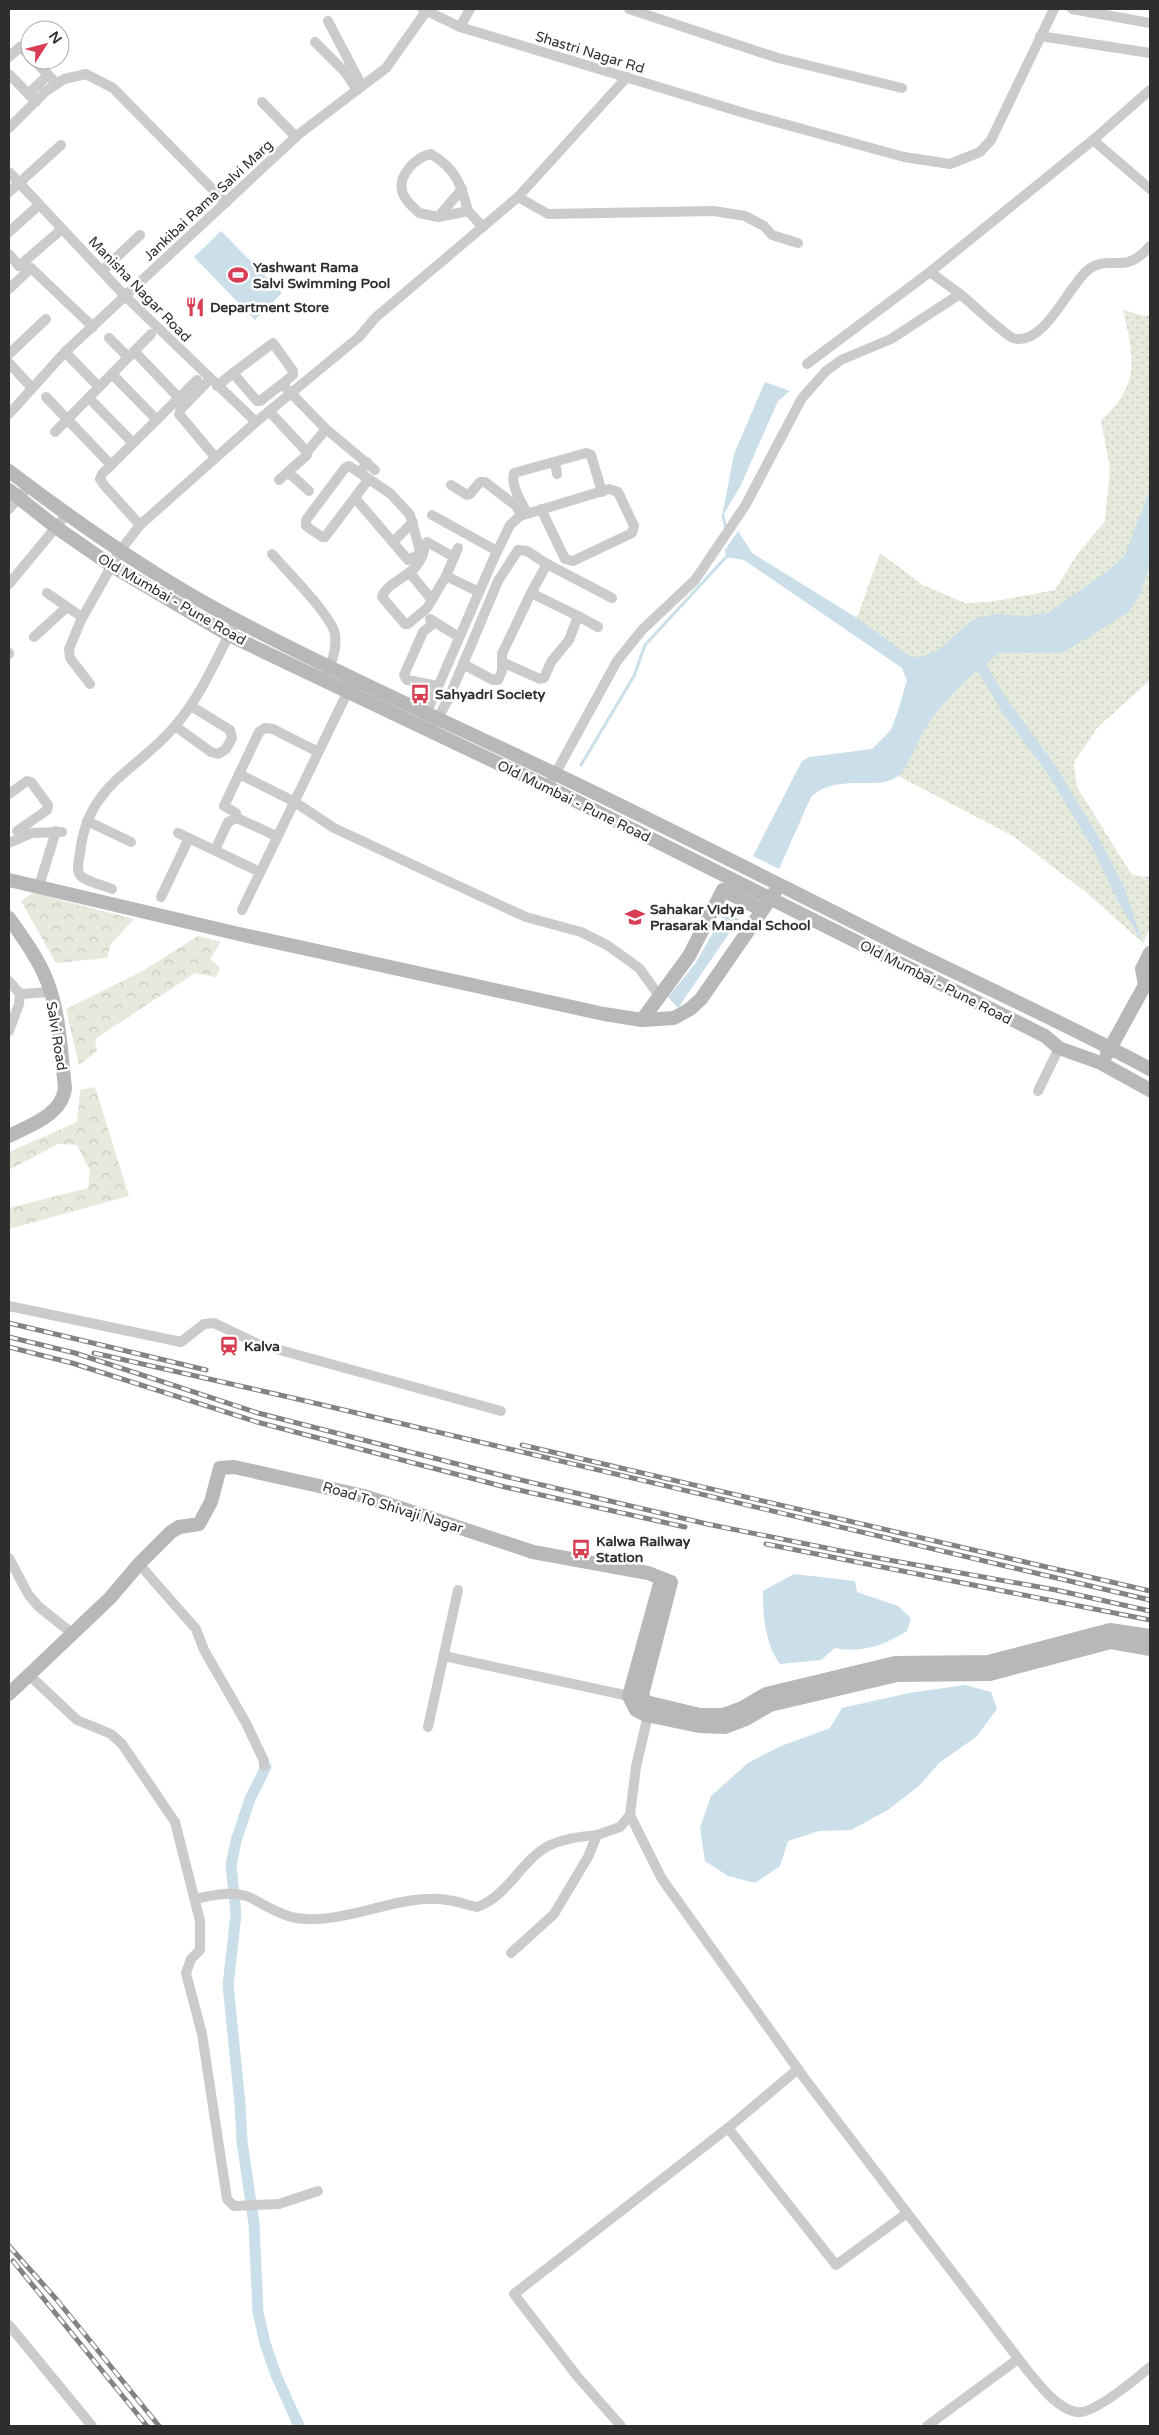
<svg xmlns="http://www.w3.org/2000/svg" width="1159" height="2435" viewBox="0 0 1159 2435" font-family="'Varela Round',sans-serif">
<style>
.grass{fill:url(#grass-dots)}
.forest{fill:url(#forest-crowns)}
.water{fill:#cadfe9}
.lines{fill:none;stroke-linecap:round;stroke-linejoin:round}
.stream{stroke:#cadfe9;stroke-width:3}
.canal{stroke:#cadfe9;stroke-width:11}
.street{stroke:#cbcbcb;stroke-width:10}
.secondary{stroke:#b8b8b8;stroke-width:14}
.rail-casing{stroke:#838383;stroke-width:5}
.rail{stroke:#fff;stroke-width:3;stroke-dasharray:9;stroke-linecap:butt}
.labels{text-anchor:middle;stroke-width:5;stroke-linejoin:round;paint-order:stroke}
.street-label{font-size:14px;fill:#2e2e2e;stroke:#fff}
.poi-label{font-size:14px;font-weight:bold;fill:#2e2e2e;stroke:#fff;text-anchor:start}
</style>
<defs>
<pattern id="grass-dots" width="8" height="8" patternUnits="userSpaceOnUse" patternTransform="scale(1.25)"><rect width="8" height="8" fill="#e5eadd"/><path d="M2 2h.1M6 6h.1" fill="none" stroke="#c5c9be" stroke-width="1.8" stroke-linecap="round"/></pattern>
<pattern id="forest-crowns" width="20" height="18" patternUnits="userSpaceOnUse" patternTransform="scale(1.25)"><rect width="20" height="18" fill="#e5eadd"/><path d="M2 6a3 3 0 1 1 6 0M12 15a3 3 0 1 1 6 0" fill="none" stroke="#c5c9be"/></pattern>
</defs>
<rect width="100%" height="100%" fill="#fff"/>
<!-- grass -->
<path class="grass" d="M1123,310l21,6 6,-1v365l-52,47 -24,35 3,25 55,88 18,2v52l-7,14 -55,-49 -75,-58 -115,-60 28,-50 -26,-21 7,-25 -5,-12 -45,-50 23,-65 43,32 42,18 25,-1 65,-12 21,-34 29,-35 5,-52 -9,-49c40,-35 33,-63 22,-110z"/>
<!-- forest -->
<g class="forest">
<polygon points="33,893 134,919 111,944 107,958 56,963 21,901"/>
<polygon points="198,936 221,942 210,959 220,968 216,977 195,973 95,1039 97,1051 79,1065 66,1009 141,972"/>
<polygon points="95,1087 129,1196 9,1229 9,1208 88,1188 90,1171 77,1145 58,1144 9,1170 9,1152 77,1122 80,1090"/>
</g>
<!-- water -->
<g class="water">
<polygon points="221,231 282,293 255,320 194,257"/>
<polygon points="765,382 790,391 778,401 740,487 722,517 734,454"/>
<path d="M1150,489v75l-9,29 -12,19 -67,41h-63l-13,11 18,31 53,73 41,68 26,51 19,56 -25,-42 -26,-54 -44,-73 -44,-59 -27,-45c-18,16 -37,36 -51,57 -7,11 -19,42 -28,49 -19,16 -60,-4 -87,21l-32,72 -26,-13 49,-95 7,-4 63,-8 19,-19 9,-25 7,-25 -5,-12 -158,-108 -18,-3 -1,-7 13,-19 14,22 105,65 51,37 11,3 18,-7 33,-29 11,-5 16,-3 28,2 23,-3 61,-43 16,-15z"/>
<polygon points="725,912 739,919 678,1008 668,997 695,964"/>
<path d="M794,1574l61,7 2,11 41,14 13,12 -4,13c-24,15 -45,22 -72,17l-14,12 -41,4c-15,-21 -17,-47 -17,-73z"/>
<polygon points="965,1685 991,1692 997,1709 976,1737 939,1763 920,1785 888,1810 851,1830 819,1831 788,1841 780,1866 755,1883 728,1876 705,1861 700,1828 711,1796 748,1763 781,1746 830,1728 842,1708 909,1693"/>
</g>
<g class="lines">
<!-- stream -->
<g class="stream">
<polyline points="723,515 726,530"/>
<polyline points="581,765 634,676 645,645 728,555"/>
</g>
<!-- canal -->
<polyline class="canal" points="266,1767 250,1799 236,1841 231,1865 236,1914 228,1985 240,2104 242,2141 254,2224 258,2312 265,2343 276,2375 299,2426"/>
<!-- street -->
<g class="street">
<polyline points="423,9 460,27 751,115 904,157 950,164 980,152 991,140 1054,9"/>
<polyline points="629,9 778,58 902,88"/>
<polyline points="1072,9 1150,23"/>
<polyline points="328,21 362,86"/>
<polyline points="460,27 470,9"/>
<polyline points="1040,36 1150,53"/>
<polyline points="315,42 345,72 357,90"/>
<polyline points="9,57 20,47 30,55"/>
<polyline points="34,60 57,84"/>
<polyline points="9,74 36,102"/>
<polyline points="28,94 48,75"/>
<polyline points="262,102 296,137"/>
<polyline points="9,128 46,91 64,79 86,74 113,88 226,203"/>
<polyline points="1093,140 1150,189"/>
<polyline points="9,172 125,296 256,422"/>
<polyline points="9,192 61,145"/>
<polyline points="518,197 548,214 714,211 745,216 764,226 772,235 798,243"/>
<path d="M468,211c-7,-27 -12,-42 -37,-57 -15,3 -33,21 -29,37 2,9 11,16 17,22l19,4 30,-6 15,16"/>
<polyline points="438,217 462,189"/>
<polyline points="9,232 39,205"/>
<polyline points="9,254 19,266 31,268 93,327"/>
<polyline points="19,266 62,229"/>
<polyline points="102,271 140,235"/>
<polyline points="9,289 31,268"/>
<polyline points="960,294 930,272 1093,140 1150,90"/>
<polyline points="109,338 128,357"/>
<polyline points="134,351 179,398"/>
<polyline points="65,352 99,387"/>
<polyline points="9,354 46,319"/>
<polyline points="9,363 32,388"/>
<polyline points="807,364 930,272"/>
<polyline points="112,374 157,420"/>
<polyline points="210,379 181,409 179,414 215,457"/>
<polyline points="282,384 293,375 293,371 273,343 233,373 257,401 260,401 282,384 326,429 375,470"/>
<polyline points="217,386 233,373"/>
<polyline points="46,397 111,465"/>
<polyline points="89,398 133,443"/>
<polyline points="269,411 307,452 326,429"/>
<polyline points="9,414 65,352 299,134 386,68 427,10"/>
<polyline points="55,432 151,334"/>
<polyline points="555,462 557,474"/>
<polyline points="288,472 309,491"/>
<polyline points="360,473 349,466 345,468 306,520 306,526 322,537 325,537 368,480"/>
<polyline points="279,480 307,455 307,452"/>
<polyline points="451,485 467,495 470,494 480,482 485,482 515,505 522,515"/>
<polyline points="355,498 408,560 418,555 420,551 410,515 391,494 360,473 367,462"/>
<polyline points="9,509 29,486"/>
<path d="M527,513c-5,-10 -17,-28 -13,-40l72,-20 5,2 11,37"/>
<polyline points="432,515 497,551"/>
<polyline points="140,525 104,485 100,479 102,474 197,380"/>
<polyline points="393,542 413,522"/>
<polyline points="458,548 446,576 479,592"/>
<path d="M272,554c14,16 60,62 63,80 2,14 -2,25 -8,38"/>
<polyline points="410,573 432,600"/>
<path d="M446,576l-19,32 -19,16h-3l-23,-27c7,-20 40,-19 43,-53l2,-2 27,15"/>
<polyline points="9,584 66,515"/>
<polyline points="47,593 82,617"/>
<polyline points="578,616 598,627"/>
<polyline points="430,619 459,637"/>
<polyline points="435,622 423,632 404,675 407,680 438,686"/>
<polyline points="34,637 67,607"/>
<polyline points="9,653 9,654"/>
<polyline points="502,662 540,679 544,678 551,662 569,640 578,616 531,593"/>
<polyline points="463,664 493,680 498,680 502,671 502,654 531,593 547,564"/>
<polyline points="90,684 70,658 69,649 81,620 120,551 140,525 256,422 359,337 375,318 518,197 627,77"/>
<polyline points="424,719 493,560 510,525 520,516 609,489 618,492 634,526 632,533 573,561 565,559 541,509"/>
<polyline points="435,723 448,700 498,581 518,550 527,551 547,564 612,598"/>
<polyline points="175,726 211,752 218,754 226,749 232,738 230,730 191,706"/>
<polyline points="239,774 293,801 334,828 439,877 526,917 581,932 607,945 639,968 660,997"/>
<path d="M548,787l69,-126 25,-31 53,-50 50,-74 57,-108 24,-27 15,-11 50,-21 69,-45c9,7 45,41 53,44 31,10 56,-54 76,-69 21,-15 36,7 61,-23"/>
<polyline points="9,794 27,781 31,782 48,805 47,810 17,831"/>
<polyline points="87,821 131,842"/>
<polyline points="178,833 260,872"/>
<polyline points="276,836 237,818 236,813 224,806 259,732 265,728 273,729 318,752"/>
<polyline points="9,843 32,833 62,832"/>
<polyline points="215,850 228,822 237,818"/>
<polyline points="39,886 56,831"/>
<path d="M112,889c-9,-4 -26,-7 -32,-14 -4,-5 -1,-16 0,-22 7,-69 57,-82 95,-127 28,-32 42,-70 62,-106"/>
<polyline points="161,897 189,838"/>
<polyline points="242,910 350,687"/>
<polyline points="9,981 20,994 19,1004 9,1031"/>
<polyline points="20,994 50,992"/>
<polyline points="1038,1091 1059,1048"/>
<polyline points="9,1306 181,1342 204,1324 214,1323 258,1344 501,1411"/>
<polyline points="9,1558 28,1594 39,1607 73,1634"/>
<polyline points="139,1564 196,1629 204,1650 246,1723 264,1761 264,1766"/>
<polyline points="444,1656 629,1696 636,1696"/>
<polyline points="28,1674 77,1720 111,1734 122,1744 175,1822 200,1921 200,1950 191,1959 186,1973 202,2034 227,2199 234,2206 279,2204 318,2191"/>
<path d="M649,1711l-13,56 -6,48 32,64 143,200 222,291c13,15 28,37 49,42 16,4 61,-34 74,-45"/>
<polyline points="428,1727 458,1590"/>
<path d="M195,1899c19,-4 42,-10 60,1 12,7 26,15 41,18 49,8 104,-26 151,-18 10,1 20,5 30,7 30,-10 44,-46 71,-61 16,-8 32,-9 49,-11"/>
<polyline points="511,1953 554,1914 588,1857 597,1835 620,1827 630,1815"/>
<polyline points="728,2128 836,2265 907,2213"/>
<polyline points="9,2325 92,2426"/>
<polyline points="621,2426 577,2376 514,2294 728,2128 798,2069"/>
<polyline points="927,2426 1018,2359"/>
</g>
<!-- secondary -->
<g class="secondary">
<path d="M9,471c72,55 147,107 227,149 96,51 195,95 292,141 124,58 245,121 367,182 85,42 172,81 255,126"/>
<polyline points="9,490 57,528 112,566 229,635 548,787 1045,1036 1059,1048 1101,1063 1150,1090"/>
<polyline points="9,880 239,934 604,1014 642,1020 674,1018 690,1009 701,999 775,892"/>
<path d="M9,918c14,20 29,40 38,63 13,33 14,73 18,107 -3,27 -35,37 -56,48"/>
<polyline points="1145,985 1142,969 1150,953"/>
<polyline points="642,1020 689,956 723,890 762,910"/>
<polyline points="1107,1054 1145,985 1150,983"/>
<polyline points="661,1580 629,1696 636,1710 646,1715 699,1726 725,1727 746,1719 770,1705 897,1675 990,1674 1111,1642 1150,1649"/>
<polyline points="9,1694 110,1598 139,1564 171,1532 179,1527 199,1524 211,1502 220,1468 234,1467 364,1496 533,1552 648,1573 671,1582 642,1695 645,1701 650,1703 700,1715 723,1715 742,1708 766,1694 895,1663 988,1662 1110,1630 1150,1636"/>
</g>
<defs>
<g id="rail">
<polyline points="9,1323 206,1370"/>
<polyline points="9,1337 75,1353 258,1413 508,1477 707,1524 861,1555 1056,1590 1150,1611"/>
<polyline points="9,1347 72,1363 257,1422 505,1487 685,1527"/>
<polyline points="94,1353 293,1398 1150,1600"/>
<polyline points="522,1445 1150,1591"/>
<polyline points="766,1544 1150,1620"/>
<polyline points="9,2246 57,2300 159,2426"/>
<polyline points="13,2261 147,2426"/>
</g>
</defs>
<!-- rail casing -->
<use href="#rail" class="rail-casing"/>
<!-- rail -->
<use href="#rail" class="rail"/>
</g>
<!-- icons -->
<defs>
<symbol id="stadium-bare" viewBox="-9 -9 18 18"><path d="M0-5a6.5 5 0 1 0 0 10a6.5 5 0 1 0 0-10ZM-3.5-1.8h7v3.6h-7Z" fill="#d73e54" stroke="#fff" stroke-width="2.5" paint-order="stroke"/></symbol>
<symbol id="restaurant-bare" viewBox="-9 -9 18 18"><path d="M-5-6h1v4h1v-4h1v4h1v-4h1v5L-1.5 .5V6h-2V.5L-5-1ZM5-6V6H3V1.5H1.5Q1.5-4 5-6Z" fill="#d73e54" stroke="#fff" stroke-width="2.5" paint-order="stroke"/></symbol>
<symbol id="bus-bare" viewBox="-9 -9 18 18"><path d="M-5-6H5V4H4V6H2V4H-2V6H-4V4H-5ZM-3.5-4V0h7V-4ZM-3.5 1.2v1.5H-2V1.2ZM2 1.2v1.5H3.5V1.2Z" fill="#d73e54" stroke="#fff" stroke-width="2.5" paint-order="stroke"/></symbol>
<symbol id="school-bare" viewBox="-9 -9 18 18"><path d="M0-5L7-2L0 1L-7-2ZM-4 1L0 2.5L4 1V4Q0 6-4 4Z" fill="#d73e54" stroke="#fff" stroke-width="2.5" paint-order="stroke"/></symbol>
<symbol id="station-bare" viewBox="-9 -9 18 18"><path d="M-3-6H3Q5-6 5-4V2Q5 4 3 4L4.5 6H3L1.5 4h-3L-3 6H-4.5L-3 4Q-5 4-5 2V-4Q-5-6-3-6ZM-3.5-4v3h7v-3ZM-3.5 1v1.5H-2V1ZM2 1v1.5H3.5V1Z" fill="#d73e54" stroke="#fff" stroke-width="2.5" paint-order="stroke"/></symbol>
</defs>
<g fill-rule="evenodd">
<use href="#stadium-bare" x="224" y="261" width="28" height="28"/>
<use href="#restaurant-bare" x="181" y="293" width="28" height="28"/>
<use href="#bus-bare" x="406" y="680" width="28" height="28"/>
<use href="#school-bare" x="621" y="903" width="28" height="28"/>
<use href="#station-bare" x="215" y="1332" width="28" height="28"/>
<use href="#bus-bare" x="567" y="1535" width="28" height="28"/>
</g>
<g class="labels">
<!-- street labels -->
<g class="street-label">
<text transform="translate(590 52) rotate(17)" y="5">Shastri Nagar Rd</text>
<text transform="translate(208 200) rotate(-43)" y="5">Jankibai Rama Salvi Marg</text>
<text transform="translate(140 289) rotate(46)" y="5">Manisha Nagar Road</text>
<text transform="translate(172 599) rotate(30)" y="5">Old Mumbai - Pune Road</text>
<text transform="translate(574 801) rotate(26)" y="5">Old Mumbai - Pune Road</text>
<text transform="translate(936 982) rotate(27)" y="5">Old Mumbai - Pune Road</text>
<text transform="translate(57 1036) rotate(81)" y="5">Salvi Road</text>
<text transform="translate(393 1507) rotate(17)" y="5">Road To Shivaji Nagar</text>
</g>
<!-- poi labels -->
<g class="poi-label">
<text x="253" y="272">Yashwant Rama<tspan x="253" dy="16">Salvi Swimming Pool</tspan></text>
<text x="210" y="312">Department Store</text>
<text x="435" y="699">Sahyadri Society</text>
<text x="650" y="914">Sahakar Vidya<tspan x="650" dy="16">Prasarak Mandal School</tspan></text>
<text x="244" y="1351">Kalva</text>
<text x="596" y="1546">Kalwa Railway<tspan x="596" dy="16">Station</tspan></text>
</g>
</g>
<!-- border -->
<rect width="1159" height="2435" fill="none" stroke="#2e2e2e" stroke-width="20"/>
<!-- north arrow -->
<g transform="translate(45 45) rotate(54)"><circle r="24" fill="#ffffff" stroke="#ababab"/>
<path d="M0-4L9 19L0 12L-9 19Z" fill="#d73e54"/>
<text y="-8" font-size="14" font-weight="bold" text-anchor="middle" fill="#2e2e2e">N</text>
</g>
</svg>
